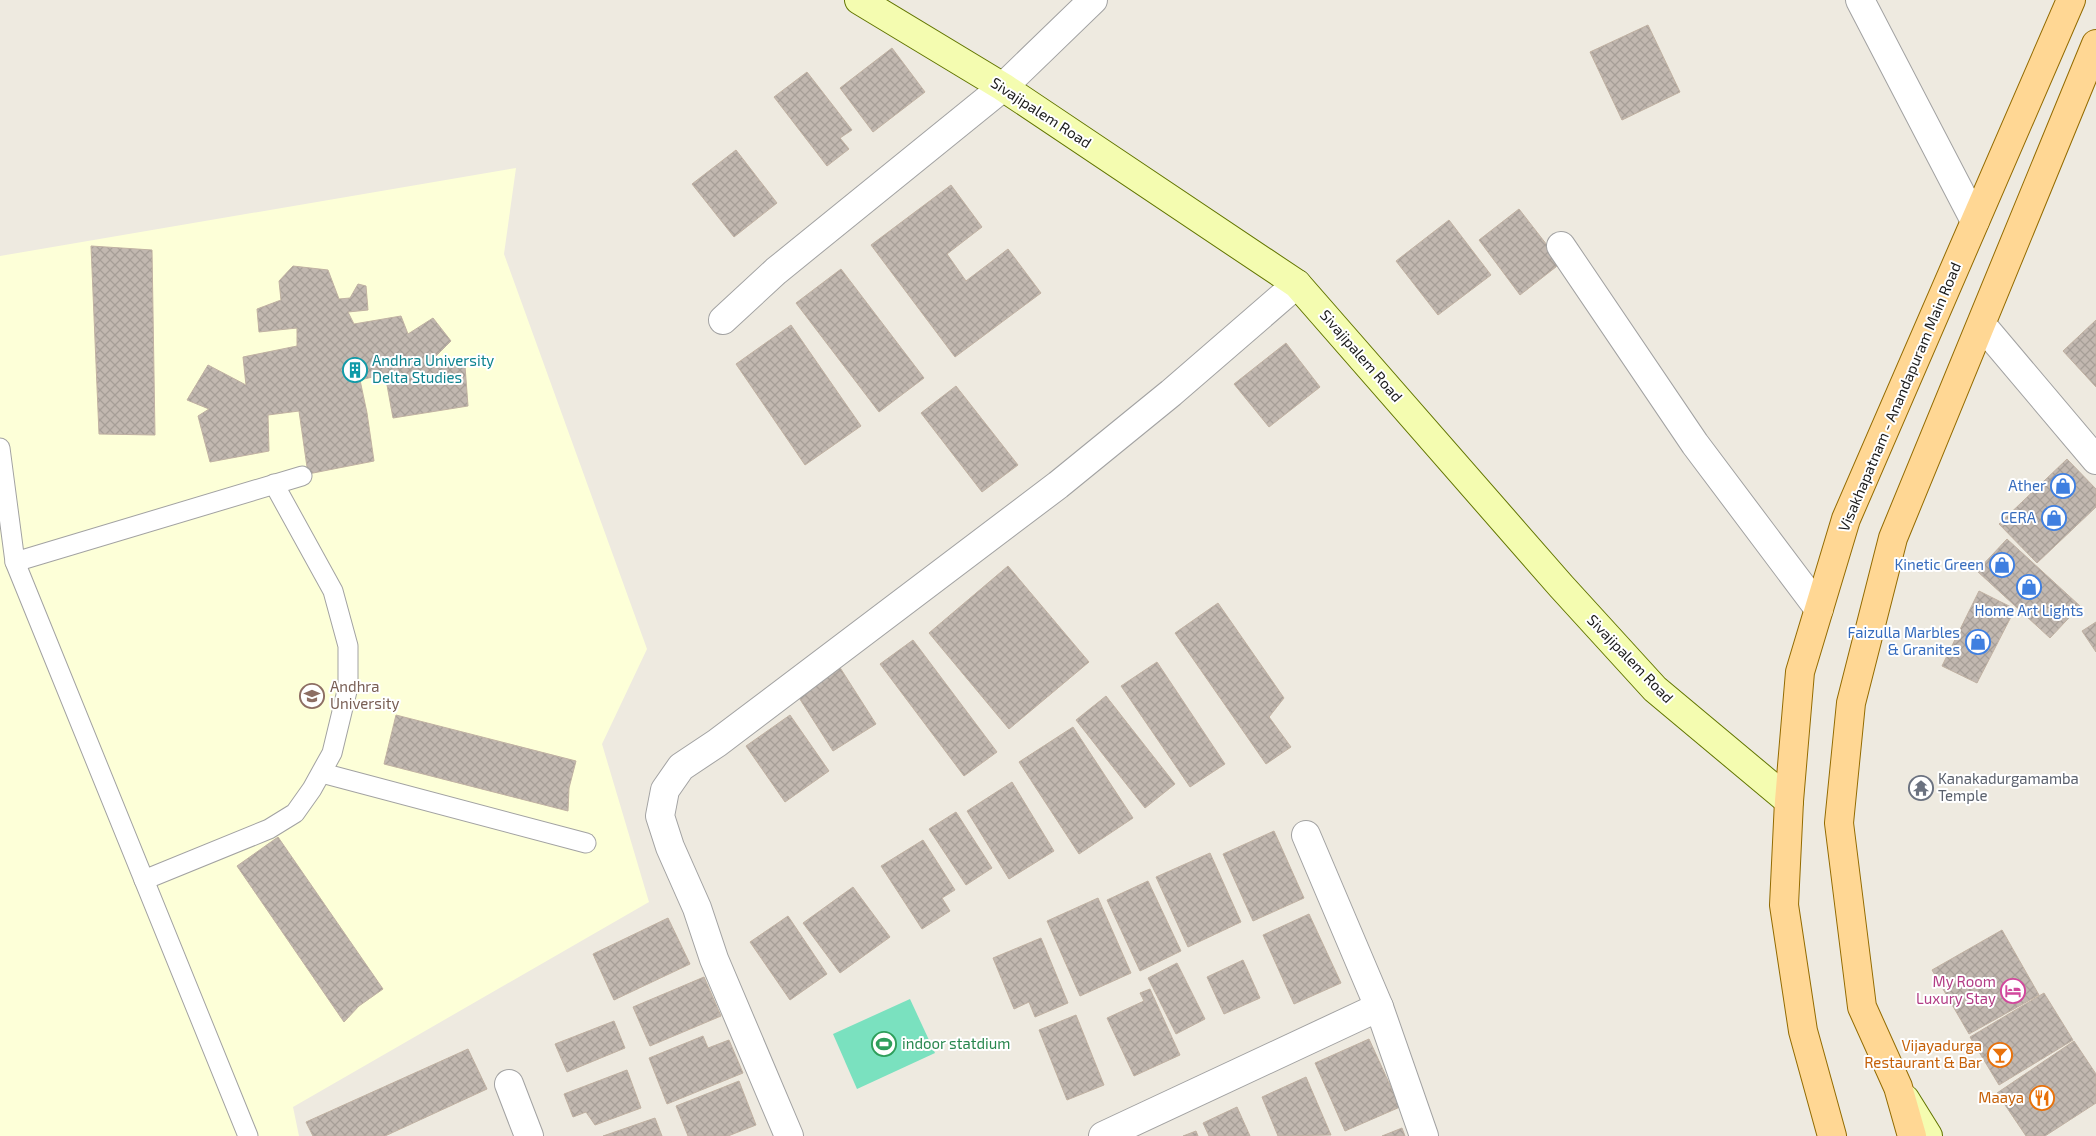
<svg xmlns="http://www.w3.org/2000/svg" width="2096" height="1136" viewBox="0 0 2096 1136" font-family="'Exo 2',sans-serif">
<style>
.education{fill:#fdffd8}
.pitch{fill:#7ae1bf}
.building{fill:url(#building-cross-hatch);stroke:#c0b1a2}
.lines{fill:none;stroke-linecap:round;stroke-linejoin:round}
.service-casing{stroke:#a2a2a2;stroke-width:21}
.minor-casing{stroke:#a2a2a2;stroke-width:30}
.secondary-casing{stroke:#627500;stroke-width:30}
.primary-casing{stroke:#936b00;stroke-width:30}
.service{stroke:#fff;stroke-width:19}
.minor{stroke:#fff;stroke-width:28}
.secondary{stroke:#f4fcb0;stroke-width:28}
.primary{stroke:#ffd794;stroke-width:28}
.labels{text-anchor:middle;stroke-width:4;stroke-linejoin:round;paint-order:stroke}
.street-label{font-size:15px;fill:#1b1b1b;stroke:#fff}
.culture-label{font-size:15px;fill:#0d838f;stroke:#fff;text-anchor:start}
.shop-label{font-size:15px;fill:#366cbe;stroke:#fff;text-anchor:end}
.education-label{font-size:15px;fill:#785e54;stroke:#fff;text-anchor:start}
.worship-label{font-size:15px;fill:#5b616d;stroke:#fff;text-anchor:start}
.hotel-label{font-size:15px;fill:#b23c85;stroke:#fff;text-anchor:end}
.leisure-label{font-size:15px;fill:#27864d;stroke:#fff;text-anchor:start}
.food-label{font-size:15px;fill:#c56008;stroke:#fff;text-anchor:end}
</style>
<defs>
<pattern id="building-cross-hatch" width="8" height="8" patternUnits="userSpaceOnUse" patternTransform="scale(1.25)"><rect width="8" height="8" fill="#c2b8b0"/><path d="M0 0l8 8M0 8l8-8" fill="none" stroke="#a69e97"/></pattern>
</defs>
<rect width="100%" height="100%" fill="#eeeae0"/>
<!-- education -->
<polygon class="education" points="516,168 504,254 647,649 602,744 649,902 293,1107 299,1136 0,1136 0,256"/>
<!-- pitch -->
<polygon class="pitch" points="910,999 935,1053 857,1089 833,1034"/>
<!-- building -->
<g class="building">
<polygon points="1648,25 1680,92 1622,120 1590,52"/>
<polygon points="892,48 925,92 873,132 840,88"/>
<polygon points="807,72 852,130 840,138 849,149 827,166 774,97"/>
<polygon points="736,150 777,203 734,237 692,184"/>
<polygon points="951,185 982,227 947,254 966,281 1008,249 1041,293 955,357 871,245"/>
<polygon points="1519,209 1561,263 1520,295 1479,240"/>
<polygon points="1449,220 1491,275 1438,315 1396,261"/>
<polygon points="91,246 152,250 155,435 99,434"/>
<polygon points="293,266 328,270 339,299 350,298 358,284 366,286 368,310 348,312 354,324 401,316 408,334 433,318 451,341 434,358 465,366 468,406 393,418 385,374 360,380 367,413 374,461 308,474 299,411 268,415 269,451 210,462 198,416 209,409 187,400 208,365 246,385 243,357 297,346 297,328 259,332 257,309 281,300 279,281"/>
<polygon points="841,269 924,378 879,412 796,303"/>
<polygon points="2096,320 2096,387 2063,351"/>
<polygon points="791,325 861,426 805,465 736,364"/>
<polygon points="1286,343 1320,387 1269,427 1234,384"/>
<polygon points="956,386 1018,465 982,492 921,413"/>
<polygon points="2067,459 2096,489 2096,507 2037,563 1999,524"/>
<polygon points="2007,539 2080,606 2050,638 1977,571"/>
<polygon points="1008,566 1089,662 1009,729 929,633"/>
<polygon points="1979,591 2015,609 1977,683 1942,666"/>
<polygon points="1218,603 1284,698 1269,717 1291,747 1266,764 1175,633"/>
<polygon points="2096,622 2096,652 2082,631"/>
<polygon points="913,640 997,752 964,776 880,664"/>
<polygon points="1157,662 1225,764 1190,787 1121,686"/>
<polygon points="839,666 876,724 833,751 796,693"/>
<polygon points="1106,696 1175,784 1145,808 1076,720"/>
<polygon points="396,715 576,761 569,788 568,811 384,764"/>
<polygon points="790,715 829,771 785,802 746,746"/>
<polygon points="1073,727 1133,818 1079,854 1019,762"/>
<polygon points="1012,782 1054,851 1009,879 967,811"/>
<polygon points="956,812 992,868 966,885 929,829"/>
<polygon points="1274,831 1304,898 1253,921 1223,854"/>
<polygon points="278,837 383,989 359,1006 344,1022 237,866"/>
<polygon points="923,840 955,890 942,898 950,911 922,929 881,866"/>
<polygon points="1210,853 1241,922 1188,947 1156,877"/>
<polygon points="1148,881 1181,951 1140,971 1107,900"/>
<polygon points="853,887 890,937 840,973 803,923"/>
<polygon points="1098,898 1131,973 1080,996 1047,921"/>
<polygon points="1309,914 1341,983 1294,1004 1263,935"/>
<polygon points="788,916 827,974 790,1000 750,942"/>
<polygon points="668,918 690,964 614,1000 593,954"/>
<polygon points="2002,930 2039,995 1969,1034 1932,970"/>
<polygon points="1041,938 1068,1003 1035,1017 1029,1002 1014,1009 993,958"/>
<polygon points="1243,960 1260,998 1224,1014 1207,977"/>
<polygon points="1177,963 1205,1019 1176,1034 1148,978"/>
<polygon points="704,977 721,1016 650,1046 633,1007"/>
<polygon points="1150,989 1180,1055 1134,1076 1107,1018 1144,1001 1140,993"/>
<polygon points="2044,993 2073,1040 1999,1085 1970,1037"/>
<polygon points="1076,1015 1104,1085 1067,1100 1039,1030"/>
<polygon points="614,1021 625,1048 567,1072 555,1044"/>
<polygon points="703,1036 708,1048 729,1040 743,1073 667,1104 649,1058"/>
<polygon points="1369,1039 1400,1107 1345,1131 1315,1063"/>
<polygon points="2074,1041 2096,1074 2096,1103 2045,1136 2026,1136 1997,1093"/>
<polygon points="468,1049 487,1089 385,1136 313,1136 306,1122"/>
<polygon points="627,1070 641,1108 595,1125 586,1112 573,1117 564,1094"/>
<polygon points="1306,1077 1331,1135 1278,1136 1262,1097"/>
<polygon points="739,1081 756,1125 728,1136 688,1136 676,1106"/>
<polygon points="1237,1107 1250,1136 1209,1136 1203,1123"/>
<polygon points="655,1118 662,1136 603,1136"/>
<polygon points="1402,1128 1405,1136 1382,1136"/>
<polygon points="1196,1131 1198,1136 1183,1136"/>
</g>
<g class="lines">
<defs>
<g id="service">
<polyline points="0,448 15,562 248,1136"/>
<polyline points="15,562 302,476"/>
<polyline points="322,773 586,843"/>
<polyline points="144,880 269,829 295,813 312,789 332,753 348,687 348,646 333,591 274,484"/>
</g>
<g id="minor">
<polyline points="1860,0 1975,221"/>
<polyline points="1561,246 1695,444 1819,609"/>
<polyline points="723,320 776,271 1003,87 1093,0"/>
<polyline points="1982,325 2096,460"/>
<polyline points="1306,835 1379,1007 1424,1136"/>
<polyline points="509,1084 529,1136"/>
<polyline points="789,1136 714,959 697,908 670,847 660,816 665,790 681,767 717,743 1058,485 1171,393 1297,284"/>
<polyline points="1103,1136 1379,1007"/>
</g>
<g id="secondary">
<polyline points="859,0 1003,87 1297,284 1561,586 1655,689 1789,801"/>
<polyline points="1905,1099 1928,1136"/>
</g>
<g id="primary">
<polyline points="1832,1136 1803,1031 1784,905 1789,801 1800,672 1846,519 2071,0"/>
<polyline points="1912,1136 1898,1087 1862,1007 1839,823 1851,703 1893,538 2096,44"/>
</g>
</defs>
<!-- service casing -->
<use href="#service" class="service-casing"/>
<!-- minor casing -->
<use href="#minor" class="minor-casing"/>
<!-- secondary casing -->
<use href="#secondary" class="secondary-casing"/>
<!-- primary casing -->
<use href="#primary" class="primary-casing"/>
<!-- service -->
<use href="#service" class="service"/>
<!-- minor -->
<use href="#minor" class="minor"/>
<!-- secondary -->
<use href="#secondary" class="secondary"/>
<!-- primary -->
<use href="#primary" class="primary"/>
</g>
<!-- icons -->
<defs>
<symbol id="building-ring" viewBox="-11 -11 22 22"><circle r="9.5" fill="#fff" stroke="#0f9aa8" stroke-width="1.5"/><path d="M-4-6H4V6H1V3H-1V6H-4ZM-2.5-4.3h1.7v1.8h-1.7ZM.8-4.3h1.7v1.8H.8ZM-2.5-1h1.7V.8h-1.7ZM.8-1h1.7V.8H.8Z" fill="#0f9aa8"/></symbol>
<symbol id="shop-ring" viewBox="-11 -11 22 22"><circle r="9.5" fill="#fff" stroke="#3f7fe0" stroke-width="1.5"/><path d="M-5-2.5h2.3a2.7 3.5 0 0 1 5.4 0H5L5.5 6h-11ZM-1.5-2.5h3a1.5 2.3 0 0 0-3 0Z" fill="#3f7fe0"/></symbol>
<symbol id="university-ring" viewBox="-11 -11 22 22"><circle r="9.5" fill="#fff" stroke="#8d6e63" stroke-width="1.5"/><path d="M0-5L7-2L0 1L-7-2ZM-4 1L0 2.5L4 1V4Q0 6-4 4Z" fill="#8d6e63"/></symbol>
<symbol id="temple-ring" viewBox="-11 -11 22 22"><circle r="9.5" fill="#fff" stroke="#6b7280" stroke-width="1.5"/><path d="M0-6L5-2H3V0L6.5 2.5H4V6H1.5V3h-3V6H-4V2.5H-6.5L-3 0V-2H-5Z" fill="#6b7280"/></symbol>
<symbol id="hotel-ring" viewBox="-11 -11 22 22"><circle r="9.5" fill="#fff" stroke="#d1479c" stroke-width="1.5"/><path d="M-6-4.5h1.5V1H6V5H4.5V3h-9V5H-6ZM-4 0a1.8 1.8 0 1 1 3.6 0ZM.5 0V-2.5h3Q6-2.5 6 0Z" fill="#d1479c"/></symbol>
<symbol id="stadium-ring" viewBox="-11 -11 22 22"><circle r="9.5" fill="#fff" stroke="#2e9e5b" stroke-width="1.5"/><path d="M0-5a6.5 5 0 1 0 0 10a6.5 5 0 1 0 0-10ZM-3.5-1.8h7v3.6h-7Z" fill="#2e9e5b"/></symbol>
<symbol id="bar-ring" viewBox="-11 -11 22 22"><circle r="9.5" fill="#fff" stroke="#e8710a" stroke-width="1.5"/><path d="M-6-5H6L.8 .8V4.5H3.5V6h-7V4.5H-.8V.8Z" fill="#e8710a"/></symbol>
<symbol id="restaurant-ring" viewBox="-11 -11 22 22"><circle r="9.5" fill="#fff" stroke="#e8710a" stroke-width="1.5"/><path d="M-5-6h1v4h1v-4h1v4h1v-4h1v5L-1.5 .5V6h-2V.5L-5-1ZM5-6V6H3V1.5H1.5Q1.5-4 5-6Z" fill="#e8710a"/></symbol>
</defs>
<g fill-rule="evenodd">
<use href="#building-ring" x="341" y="356" width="28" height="28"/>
<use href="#shop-ring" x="2049" y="472" width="28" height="28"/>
<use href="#shop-ring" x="2040" y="504" width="28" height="28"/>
<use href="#shop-ring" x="1988" y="551" width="28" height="28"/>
<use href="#shop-ring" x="2015" y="573" width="28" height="28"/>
<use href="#shop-ring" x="1964" y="628" width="28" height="28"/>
<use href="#university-ring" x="298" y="682" width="28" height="28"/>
<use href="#temple-ring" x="1907" y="774" width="28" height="28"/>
<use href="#hotel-ring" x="1999" y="977" width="28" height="28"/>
<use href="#stadium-ring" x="870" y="1030" width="28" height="28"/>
<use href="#bar-ring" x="1986" y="1041" width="28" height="28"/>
<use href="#restaurant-ring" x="2028" y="1084" width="28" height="28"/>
</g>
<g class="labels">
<!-- street labels -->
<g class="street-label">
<text transform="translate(1041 113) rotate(33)" y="5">Sivajipalem Road</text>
<text transform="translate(1361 356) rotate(49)" y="5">Sivajipalem Road</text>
<text transform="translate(1900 397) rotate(-67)" y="5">Visakhapatnam - Anandapuram Main Road</text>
<text transform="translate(1630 659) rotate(46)" y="5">Sivajipalem Road</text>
</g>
<!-- culture labels -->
<g class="culture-label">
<text x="372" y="366">Andhra University<tspan x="372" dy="17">Delta Studies</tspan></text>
</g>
<!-- shop labels -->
<g class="shop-label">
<text x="2046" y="491">Ather</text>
<text x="2036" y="523">CERA</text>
<text x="1984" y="570">Kinetic Green</text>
<text x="2029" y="616" text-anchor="middle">Home Art Lights</text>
<text x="1960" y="638">Faizulla Marbles<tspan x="1960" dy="17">&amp; Granites</tspan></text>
</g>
<!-- education labels -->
<g class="education-label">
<text x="330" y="692">Andhra<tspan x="330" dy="17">University</tspan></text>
</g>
<!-- worship labels -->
<g class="worship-label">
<text x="1938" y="784">Kanakadurgamamba<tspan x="1938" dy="17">Temple</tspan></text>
</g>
<!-- hotel labels -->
<g class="hotel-label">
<text x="1996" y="987">My Room<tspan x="1996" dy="17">Luxury Stay</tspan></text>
</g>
<!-- leisure labels -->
<g class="leisure-label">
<text x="902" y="1049">indoor statdium</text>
</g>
<!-- food labels -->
<g class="food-label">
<text x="1982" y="1051">Vijayadurga<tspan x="1982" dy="17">Restaurant &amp; Bar</tspan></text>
<text x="2024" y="1103">Maaya</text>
</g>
</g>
</svg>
